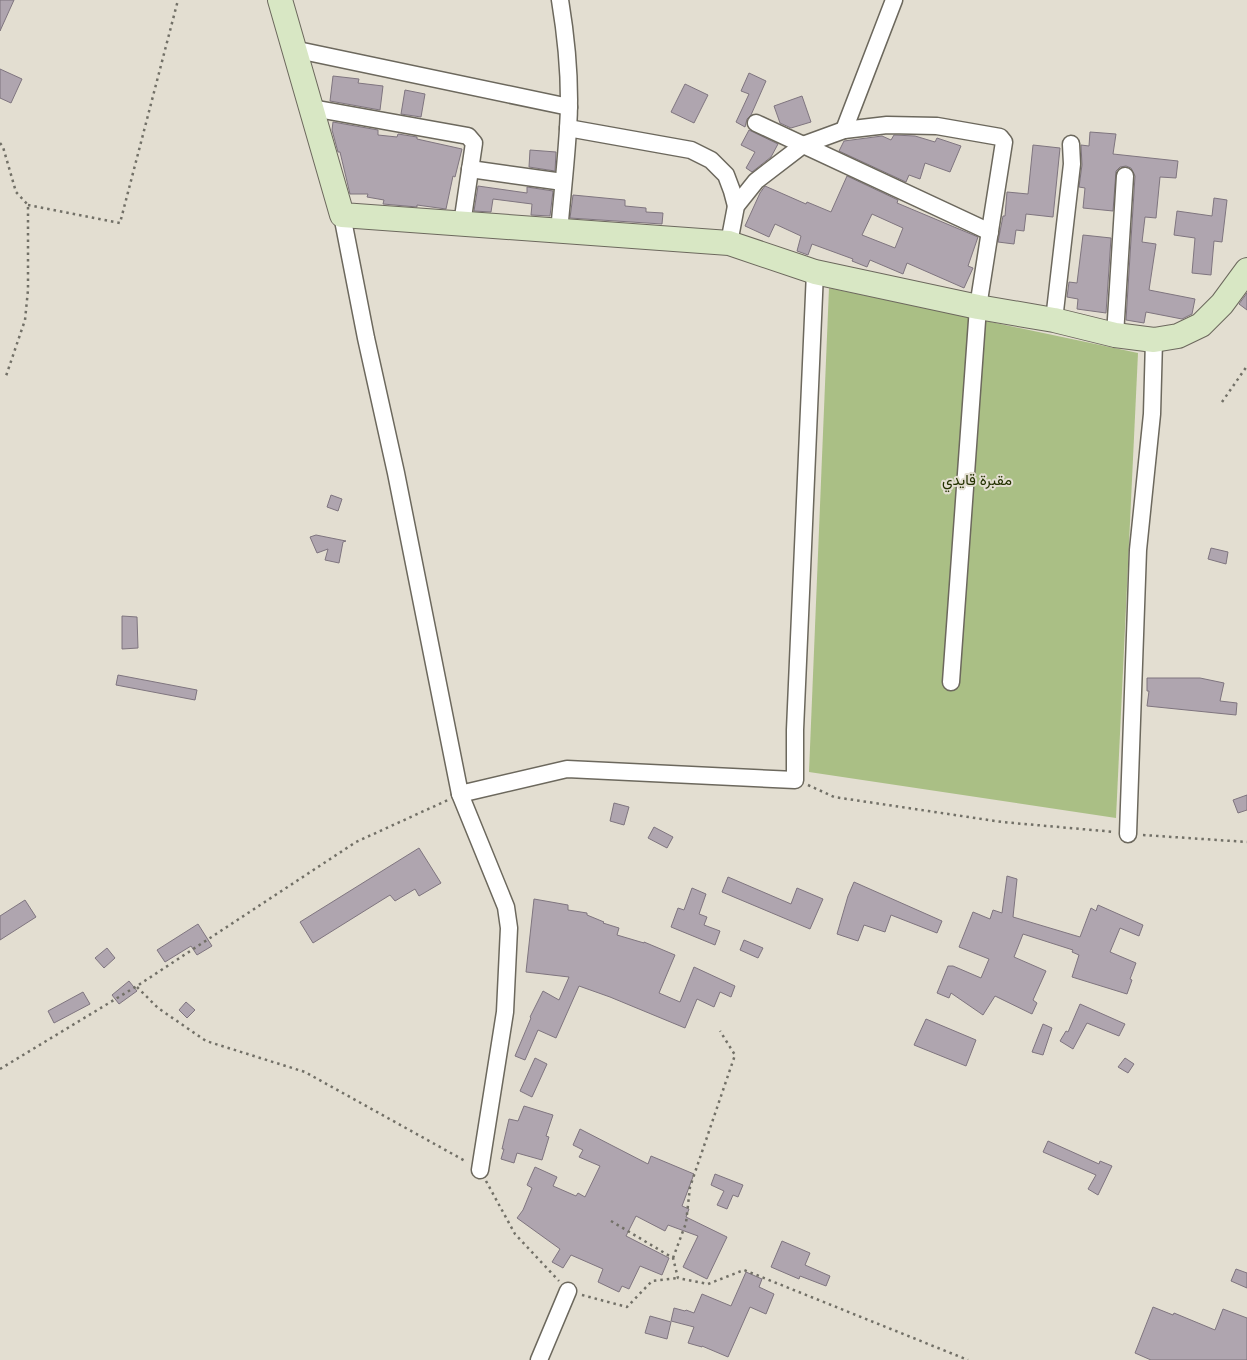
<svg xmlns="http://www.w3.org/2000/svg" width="1247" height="1360" viewBox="0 0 1247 1360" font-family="'Nunito Sans',Vazirmatn,sans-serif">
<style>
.green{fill:#aabf85}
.building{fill:#afa5af;stroke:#7f757f;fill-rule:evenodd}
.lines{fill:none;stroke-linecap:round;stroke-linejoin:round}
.street-casing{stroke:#6c685d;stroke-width:19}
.secondary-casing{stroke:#6c685d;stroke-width:26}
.path{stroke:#727067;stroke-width:2.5;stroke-dasharray:2.5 4;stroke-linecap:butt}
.street{stroke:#fff;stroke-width:16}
.secondary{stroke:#d8e7c4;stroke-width:24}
.labels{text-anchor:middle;stroke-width:4;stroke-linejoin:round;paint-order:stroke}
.park-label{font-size:15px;fill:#243200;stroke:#e3ded1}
</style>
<rect width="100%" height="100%" fill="#e3ded1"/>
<!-- green -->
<polygon class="green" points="829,288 1138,353 1116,818 809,772"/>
<!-- building -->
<g class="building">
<polygon points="0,0 14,0 0,31"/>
<polygon points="0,69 22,79 11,103 0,98"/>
<polygon points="749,73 766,81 751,115 747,119 745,127 736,122 749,94 741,91"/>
<polygon points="333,76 359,79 358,83 383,86 380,110 330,101"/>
<polygon points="685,84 708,95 694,123 671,112"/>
<polygon points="405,90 425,94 421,117 401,114"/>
<polygon points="802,96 811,122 791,128 780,123 774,106"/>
<polygon points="333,122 378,130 378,135 397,137 398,134 417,137 417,139 462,149 455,177 453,176 446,209 417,205 417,207 383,204 384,200 367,197 368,194 350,194 340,152 338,152 332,130"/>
<polygon points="749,130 778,144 771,157 752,172 746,168 755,152 741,145"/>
<polygon points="1090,132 1116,134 1113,154 1178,161 1176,178 1160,177 1156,218 1145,217 1142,242 1156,244 1149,290 1195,299 1192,314 1182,319 1146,312 1144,323 1126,320 1135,176 1131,168 1126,166 1120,167 1116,171 1113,211 1083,208 1085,188 1079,187 1082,165 1081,145 1089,146"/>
<polygon points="894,135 915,136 935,142 937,138 961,146 950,172 925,163 920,179 909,175 906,182 839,151 844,141 882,136 891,140"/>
<polygon points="1033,145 1060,148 1053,217 1026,214 1024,231 1016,230 1014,244 998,242 1003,216 1005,216 1007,192 1028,194"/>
<polygon points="530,150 556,152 555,171 529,167"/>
<path d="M847,176l51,24 -1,3 81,34 -10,29 5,2 -9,20 -57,-25 -4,11 -33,-14 -3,7 -15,-6 1,-2 -41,-15 -4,11 -11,-4 4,-15 -26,-12 -6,13 -24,-11 15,-33 5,-7 41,18 1,-2 24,10zM872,214l31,14 -8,20 -33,-13z"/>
<polygon points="478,186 527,193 527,187 553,191 550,216 531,215 532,204 493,199 491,212 474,211"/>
<polygon points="573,195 625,200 625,206 646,208 646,212 663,213 662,224 570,218"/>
<polygon points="1214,198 1227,200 1222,242 1214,241 1211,275 1192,273 1195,238 1174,235 1177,211 1212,216"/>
<polygon points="1083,235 1111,238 1106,313 1077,309 1078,299 1067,297 1069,282 1077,283"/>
<polygon points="1247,293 1247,310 1239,304"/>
<polygon points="331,495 342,499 338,511 327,507"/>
<polygon points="316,535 346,541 343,542 339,563 325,560 328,549 317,553 310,537"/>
<polygon points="1211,548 1228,552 1226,564 1208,559"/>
<polygon points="122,616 137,617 138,648 122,649"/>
<polygon points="118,675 197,690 195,700 116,685"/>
<polygon points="1147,678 1200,678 1224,683 1220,701 1237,703 1236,715 1147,706 1149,691 1147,691"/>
<polygon points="1247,795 1247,810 1238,813 1233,800"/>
<polygon points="614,803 629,807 624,825 610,821"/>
<polygon points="654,827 673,837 667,848 648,838"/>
<polygon points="419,848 441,883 419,896 415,889 395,901 390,895 313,943 300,922"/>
<polygon points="1007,876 1017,879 1013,917 1080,937 1091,908 1096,911 1098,905 1143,925 1139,936 1120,928 1110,952 1136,963 1130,979 1132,980 1127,994 1072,977 1079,955 1072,952 1073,950 1023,934 1014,957 1046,971 1033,1000 1037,1003 1032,1014 995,996 983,1015 951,993 949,998 937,993 948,966 953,966 981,978 989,959 959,947 973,912 990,919 993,910 1002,913"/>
<polygon points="728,877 791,904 797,888 823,899 810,929 722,892"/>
<polygon points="854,882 942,921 937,933 891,915 885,932 864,925 858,941 837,934 848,896"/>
<polygon points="692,888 706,894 699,914 707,917 704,925 720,931 715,945 671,927 678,908 684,910"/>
<polygon points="534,899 568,905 568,910 587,913 587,915 604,922 603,923 619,928 617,935 644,943 644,942 675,955 659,993 680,1002 694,967 735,986 731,997 720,992 714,1007 697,999 685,1028 610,997 579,986 556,1038 538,1030 525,1060 515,1056 531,1018 530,1017 543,991 559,1000 569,977 526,972"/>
<polygon points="25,900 36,917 0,940 0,916"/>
<polygon points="198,924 212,946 197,955 191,946 165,962 157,950"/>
<polygon points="744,940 763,948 758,958 740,950"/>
<polygon points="107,948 115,958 104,968 95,958"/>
<polygon points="129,981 137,991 119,1004 112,995"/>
<polygon points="83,992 90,1004 54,1023 48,1011"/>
<polygon points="186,1002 195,1010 187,1018 179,1010"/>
<polygon points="1080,1004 1125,1024 1119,1036 1087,1023 1073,1049 1060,1041 1066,1031 1068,1032"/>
<polygon points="926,1019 976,1040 966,1066 914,1045"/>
<polygon points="1043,1024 1052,1028 1043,1055 1032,1052"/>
<polygon points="535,1058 547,1064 532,1097 520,1091"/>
<polygon points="1125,1058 1134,1064 1128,1073 1118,1067"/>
<polygon points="524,1106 553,1115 546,1136 549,1137 542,1160 517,1153 514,1163 501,1159 504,1149 502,1149 509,1119 518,1121"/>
<polygon points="580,1129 648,1164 651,1156 694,1174 682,1206 689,1209 686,1217 727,1237 707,1279 683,1267 698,1236 668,1225 665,1231 636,1216 626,1236 669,1258 662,1275 640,1266 629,1289 622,1286 619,1292 598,1282 603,1269 571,1255 563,1268 552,1262 560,1249 517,1218 523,1210 532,1188 527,1185 535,1167 557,1177 553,1186 576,1196 578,1193 585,1197 600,1166 579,1157 583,1150 573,1145"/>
<polygon points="1048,1141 1099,1164 1100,1161 1112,1166 1098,1195 1088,1189 1096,1175 1043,1152"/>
<polygon points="715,1174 743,1185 738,1197 733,1195 727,1209 717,1205 724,1191 711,1185"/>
<polygon points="782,1241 810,1253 805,1265 830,1276 826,1286 800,1276 799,1279 771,1267"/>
<polygon points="1236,1269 1247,1273 1247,1288 1231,1281"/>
<polygon points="746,1272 762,1279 759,1287 774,1294 766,1314 750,1307 728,1357 702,1346 702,1347 688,1343 694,1327 671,1321 674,1308 685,1311 686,1310 694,1313 702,1294 731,1306"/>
<polygon points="1153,1307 1173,1315 1174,1313 1215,1330 1223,1309 1247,1318 1247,1360 1151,1360 1135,1353"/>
<polygon points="650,1316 671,1322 667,1339 645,1333"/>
</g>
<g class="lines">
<defs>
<g id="street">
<polyline points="293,49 569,107"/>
<polyline points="312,108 468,136 474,143 462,224"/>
<polyline points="756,123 990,232"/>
<polyline points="568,128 691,150 711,160 726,175 732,191 736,206"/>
<polyline points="844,130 894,0"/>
<polyline points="470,169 563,182"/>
<polyline points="342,215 366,338 396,473 460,794 567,769 795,780 795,730 815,272"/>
<path d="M559,232c3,-35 7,-69 9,-103 3,-43 -1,-87 -8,-129"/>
<polyline points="729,243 736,206 756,181 803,145 844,130 887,125 937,126 1000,137 1004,142 978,307 951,682"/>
<polyline points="1054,320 1072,164 1071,144"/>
<polyline points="1115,335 1125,176"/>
<polyline points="460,794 506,907 509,928 505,1012 480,1170"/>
<polyline points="1128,834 1138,550 1152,414 1154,340"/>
<polyline points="539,1360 568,1291"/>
</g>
<polyline id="secondary" points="280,0 342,215 729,243 815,272 978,307 1054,320 1115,335 1154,340 1178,336 1201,325 1222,304 1247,270"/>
</defs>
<!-- street casing -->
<use href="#street" class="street-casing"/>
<!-- secondary casing -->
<use href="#secondary" class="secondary-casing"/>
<!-- path -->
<g class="path">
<polyline points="0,143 3,147 16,192 28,205 28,290 25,320 5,379"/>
<polyline points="28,205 120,223 178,0"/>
<polyline points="1222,402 1247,366"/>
<polyline points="808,785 834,797 1002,822 1115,832"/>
<polyline points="1143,835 1247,842"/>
<polyline points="137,987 158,1008 206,1041 305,1072 467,1162"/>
<polyline points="0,1069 137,986 356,842 448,800"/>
<polyline points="486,1181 515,1234 559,1281"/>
<polyline points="611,1221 673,1258 678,1278 708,1284 744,1270 968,1360"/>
<polyline points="673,1258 686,1223 690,1187 735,1055 720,1031"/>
<polyline points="582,1295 627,1307 652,1281 678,1278"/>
</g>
<!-- street -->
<use href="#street" class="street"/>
<!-- secondary -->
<use href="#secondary" class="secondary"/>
</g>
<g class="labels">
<!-- park labels -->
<g class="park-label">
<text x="977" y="485">مقبرة قايدي</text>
</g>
</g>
</svg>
